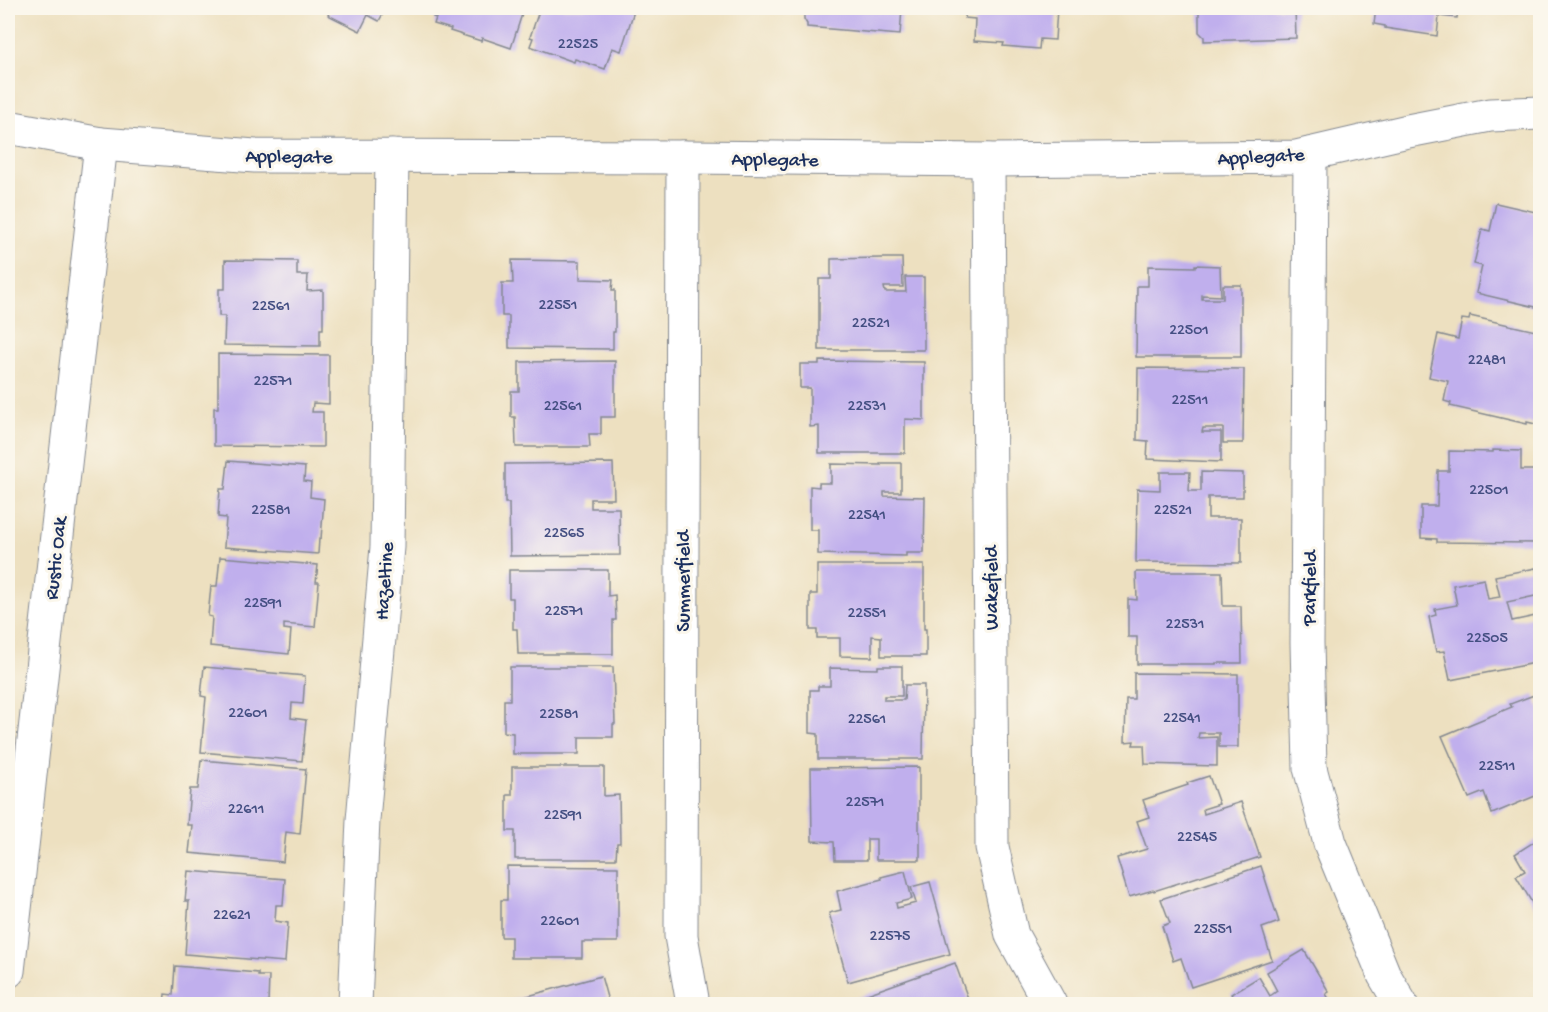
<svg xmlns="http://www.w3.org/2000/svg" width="1548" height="1012" viewBox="0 0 1548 1012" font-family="'Gochi Hand',sans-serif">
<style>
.building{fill:#c0afed}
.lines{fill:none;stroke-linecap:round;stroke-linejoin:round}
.minor-casing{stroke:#84888f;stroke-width:35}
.minor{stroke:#fff;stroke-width:33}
.labels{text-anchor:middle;stroke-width:6;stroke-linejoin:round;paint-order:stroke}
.number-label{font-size:16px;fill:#444f82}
.street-label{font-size:20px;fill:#1b2f5e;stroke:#fbf7ec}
</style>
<rect width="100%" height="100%" fill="#fbf7ec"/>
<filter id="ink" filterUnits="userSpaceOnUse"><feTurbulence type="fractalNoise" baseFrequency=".0167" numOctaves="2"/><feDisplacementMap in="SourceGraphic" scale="12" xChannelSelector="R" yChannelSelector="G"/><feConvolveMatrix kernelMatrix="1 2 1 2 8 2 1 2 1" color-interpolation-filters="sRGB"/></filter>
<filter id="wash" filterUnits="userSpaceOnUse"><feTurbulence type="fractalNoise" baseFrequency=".008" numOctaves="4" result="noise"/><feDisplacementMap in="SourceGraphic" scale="24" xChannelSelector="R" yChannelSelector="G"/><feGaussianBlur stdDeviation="1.35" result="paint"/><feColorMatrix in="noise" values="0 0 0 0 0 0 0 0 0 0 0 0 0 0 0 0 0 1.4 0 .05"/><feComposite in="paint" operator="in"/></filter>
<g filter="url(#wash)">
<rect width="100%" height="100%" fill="#ede0c0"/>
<g id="blocks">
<!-- building -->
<g class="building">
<polygon points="331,8 386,8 379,21 368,15 360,31 328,15"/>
<polygon points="436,8 524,8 511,48 482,38 481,41 450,31 451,29 434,24 436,18 433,17"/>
<polygon points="540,8 635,8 621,51 612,48 605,69 575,59 574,62 530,46 533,38 530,37"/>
<polygon points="804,8 902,8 900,35 807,27 807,24 804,19"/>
<polygon points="966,8 1057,8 1055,40 1040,39 1039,49 1003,46 1004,43 974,41 975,19 965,18"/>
<polygon points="1192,8 1295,8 1296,38 1204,41 1204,37 1199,32 1199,10 1193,10"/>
<polygon points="1376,8 1458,8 1457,18 1439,16 1437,36 1385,28 1385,26 1374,24"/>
<polygon points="1496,203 1540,213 1540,308 1476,293 1482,266 1474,264 1482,229 1490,231"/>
<polygon points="881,258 902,258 903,287 884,287 885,292 906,292 905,277 924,277 924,350 819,350 819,279 831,279 831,259"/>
<polygon points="225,260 297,261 297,275 308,275 307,291 323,290 323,329 320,329 320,346 224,345 225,316 219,316 219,289 225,289"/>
<polygon points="512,260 580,261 580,279 613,280 612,290 615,290 615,332 613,332 613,349 509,348 509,316 502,316 502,283 513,283"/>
<polygon points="1195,265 1220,266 1221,296 1202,295 1202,299 1223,299 1223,285 1241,285 1241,357 1136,357 1137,286 1148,286 1148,266 1195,267"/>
<polygon points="1470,316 1540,332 1540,425 1527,422 1527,424 1450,406 1451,403 1444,401 1448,381 1429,377 1438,334 1458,339 1462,319 1469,320"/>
<polygon points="218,354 329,355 329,404 313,403 312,412 323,412 323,447 214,446 214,408 218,408"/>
<polygon points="615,361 615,417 601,417 601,434 589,434 590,447 516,447 515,417 511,417 511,391 519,391 519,362"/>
<polygon points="819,361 924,362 924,420 905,419 905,453 819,453 819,426 810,427 810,388 800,388 800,364 819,364"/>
<polygon points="1138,368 1244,369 1243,443 1223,443 1223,428 1203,428 1202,432 1221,432 1221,462 1147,459 1148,441 1137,440"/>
<polygon points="1493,450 1521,451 1521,470 1540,470 1540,543 1437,542 1437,539 1421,538 1421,506 1437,506 1438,471 1449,471 1449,451 1493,452"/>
<polygon points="228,461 305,467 304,481 311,482 310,497 324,499 321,539 319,539 318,554 224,547 226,518 218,517 220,489 225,489"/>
<polygon points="613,463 614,499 591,499 591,508 619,508 620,555 510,556 509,503 505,503 505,464"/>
<polygon points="880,463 901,463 901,492 884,492 884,496 925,497 924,553 906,553 906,556 818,554 818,530 810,530 810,486 819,487 819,483 831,483 831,464 881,465"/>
<polygon points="1160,472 1190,472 1189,491 1201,491 1201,472 1243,473 1243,497 1208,497 1208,518 1241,518 1241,563 1136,562 1137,489 1160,490"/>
<polygon points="220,557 318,565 316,582 319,582 315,627 284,624 284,629 291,630 289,654 210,646 212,617 208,616 211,586 217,586"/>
<polygon points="817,565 924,565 924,629 926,629 926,656 881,656 881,637 872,636 872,657 840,656 840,638 817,638 817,630 810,630 810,594 817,594"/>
<polygon points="1536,568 1540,595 1507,602 1512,621 1540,615 1540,662 1450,680 1444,651 1436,652 1429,617 1436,615 1435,609 1457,605 1453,585 1484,579 1488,599 1500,597 1495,576"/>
<polygon points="509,570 608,570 608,596 615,595 616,620 613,620 613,654 518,654 517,629 513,629 513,598 509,598"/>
<polygon points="1136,572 1222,572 1223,606 1241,606 1242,663 1216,663 1216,664 1137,664 1137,637 1128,637 1128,599 1137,600"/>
<polygon points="878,666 902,666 902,696 884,696 884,700 904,700 905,685 924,685 923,759 818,759 818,734 810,733 810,690 818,690 818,686 830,686 830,668 878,669"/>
<polygon points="204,667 305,676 303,704 292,703 291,718 306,720 302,761 201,752 206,697 201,696"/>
<polygon points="510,667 613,667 615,724 613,724 613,737 579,737 579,754 513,754 513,733 504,732 504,700 510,700"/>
<polygon points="1134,673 1238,674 1238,747 1219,747 1219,733 1199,733 1198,738 1217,737 1217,766 1145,764 1144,745 1133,745 1134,741 1125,742 1126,699 1134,699"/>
<polygon points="1534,695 1540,710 1540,794 1492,814 1484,792 1469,798 1442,736 1512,707 1510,704"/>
<polygon points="201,760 306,769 300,834 286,832 283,862 189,853 192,825 187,825 190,789 198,789"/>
<polygon points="512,767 604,767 604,796 619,795 620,843 617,843 616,859 515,859 515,831 507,831 507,795 512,795"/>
<polygon points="919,767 919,832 920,832 920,860 876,860 876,839 867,839 867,860 835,860 834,842 812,841 811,768"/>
<polygon points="1209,776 1219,804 1203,809 1204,814 1241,802 1260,857 1154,891 1153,890 1129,897 1117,858 1147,849 1137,821 1149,817 1143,800 1188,785 1187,783"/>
<polygon points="1540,838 1540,916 1516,876 1525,871 1515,854"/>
<polygon points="507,866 618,867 618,942 582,942 582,958 511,958 511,937 501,937 501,900 507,900"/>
<polygon points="1261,866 1279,922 1262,928 1272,960 1191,987 1181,958 1173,961 1162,926 1170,923 1161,899"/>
<polygon points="188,871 285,879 283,905 276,905 275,921 288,923 285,962 185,954 189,901 185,901"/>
<polygon points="905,871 912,899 896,903 897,908 916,903 911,887 930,882 950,954 848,982 829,913 841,910 837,891 882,879 881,877"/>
<polygon points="1304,950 1329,992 1326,994 1332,1004 1237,1004 1231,994 1259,977 1270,996 1277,991 1267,972"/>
<polygon points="955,963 970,1004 859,1004 856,998"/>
<polygon points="175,966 258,973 258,976 269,976 268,1004 164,1004 165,994 173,995"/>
<polygon points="601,976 608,1001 602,1003 603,1004 507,1004 506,1002"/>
</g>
</g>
</g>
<g filter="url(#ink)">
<use href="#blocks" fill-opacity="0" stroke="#84888f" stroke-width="1.5"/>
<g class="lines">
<defs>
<g id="minor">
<polyline points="8,127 101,144 255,156 683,157 988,160 1296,157 1408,131 1490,115 1540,113"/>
<polyline points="1310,154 1307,643 1310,768 1330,843 1384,975 1401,1004"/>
<polyline points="683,157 681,936 693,1004"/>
<polyline points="988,160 992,847 1012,935 1050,1004"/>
<polyline points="8,971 101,144"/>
<polyline points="355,1004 363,820 387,547 392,156"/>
</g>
</defs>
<!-- minor casing -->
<use href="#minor" class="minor-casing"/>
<!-- minor -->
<use href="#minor" class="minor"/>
</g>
</g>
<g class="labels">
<!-- number labels -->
<g class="number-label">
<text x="578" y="48">22525</text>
<text x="558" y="309">22551</text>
<text x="271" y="310">22561</text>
<text x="871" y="327">22521</text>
<text x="1189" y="334">22501</text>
<text x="1487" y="364">22481</text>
<text x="273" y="385">22571</text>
<text x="1190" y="404">22511</text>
<text x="563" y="410">22561</text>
<text x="867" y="410">22531</text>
<text x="1489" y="494">22501</text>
<text x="271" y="514">22581</text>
<text x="1173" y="514">22521</text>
<text x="867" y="519">22541</text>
<text x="564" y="537">22565</text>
<text x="263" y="607">22591</text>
<text x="564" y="615">22571</text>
<text x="867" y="617">22551</text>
<text x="1185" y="628">22531</text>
<text x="1487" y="642">22505</text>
<text x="248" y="717">22601</text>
<text x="559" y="718">22581</text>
<text x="1182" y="722">22541</text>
<text x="867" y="723">22561</text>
<text x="1497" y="770">22511</text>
<text x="865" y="806">22571</text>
<text x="246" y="813">22611</text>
<text x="563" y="819">22591</text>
<text x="1197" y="841">22545</text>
<text x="232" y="919">22621</text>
<text x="560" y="925">22601</text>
<text x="1213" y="933">22551</text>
<text x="890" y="940">22575</text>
</g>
<!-- street labels -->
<g class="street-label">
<text transform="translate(289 155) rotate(1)" y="7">Applegate</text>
<text transform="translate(1261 155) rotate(-3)" y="7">Applegate</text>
<text transform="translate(775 158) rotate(1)" y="7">Applegate</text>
<text transform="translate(54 558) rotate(-84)" y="7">Rustic Oak</text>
<text transform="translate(383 581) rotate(-86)" y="7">Hazeltine</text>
<text transform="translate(682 581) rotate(-90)" y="7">Summerfield</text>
<text transform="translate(990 588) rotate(-90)" y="7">Wakefield</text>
<text transform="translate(1308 588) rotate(-89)" y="7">Parkfield</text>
</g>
</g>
<!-- margin -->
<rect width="1548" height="1012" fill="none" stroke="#fbf7ec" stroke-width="30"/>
</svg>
